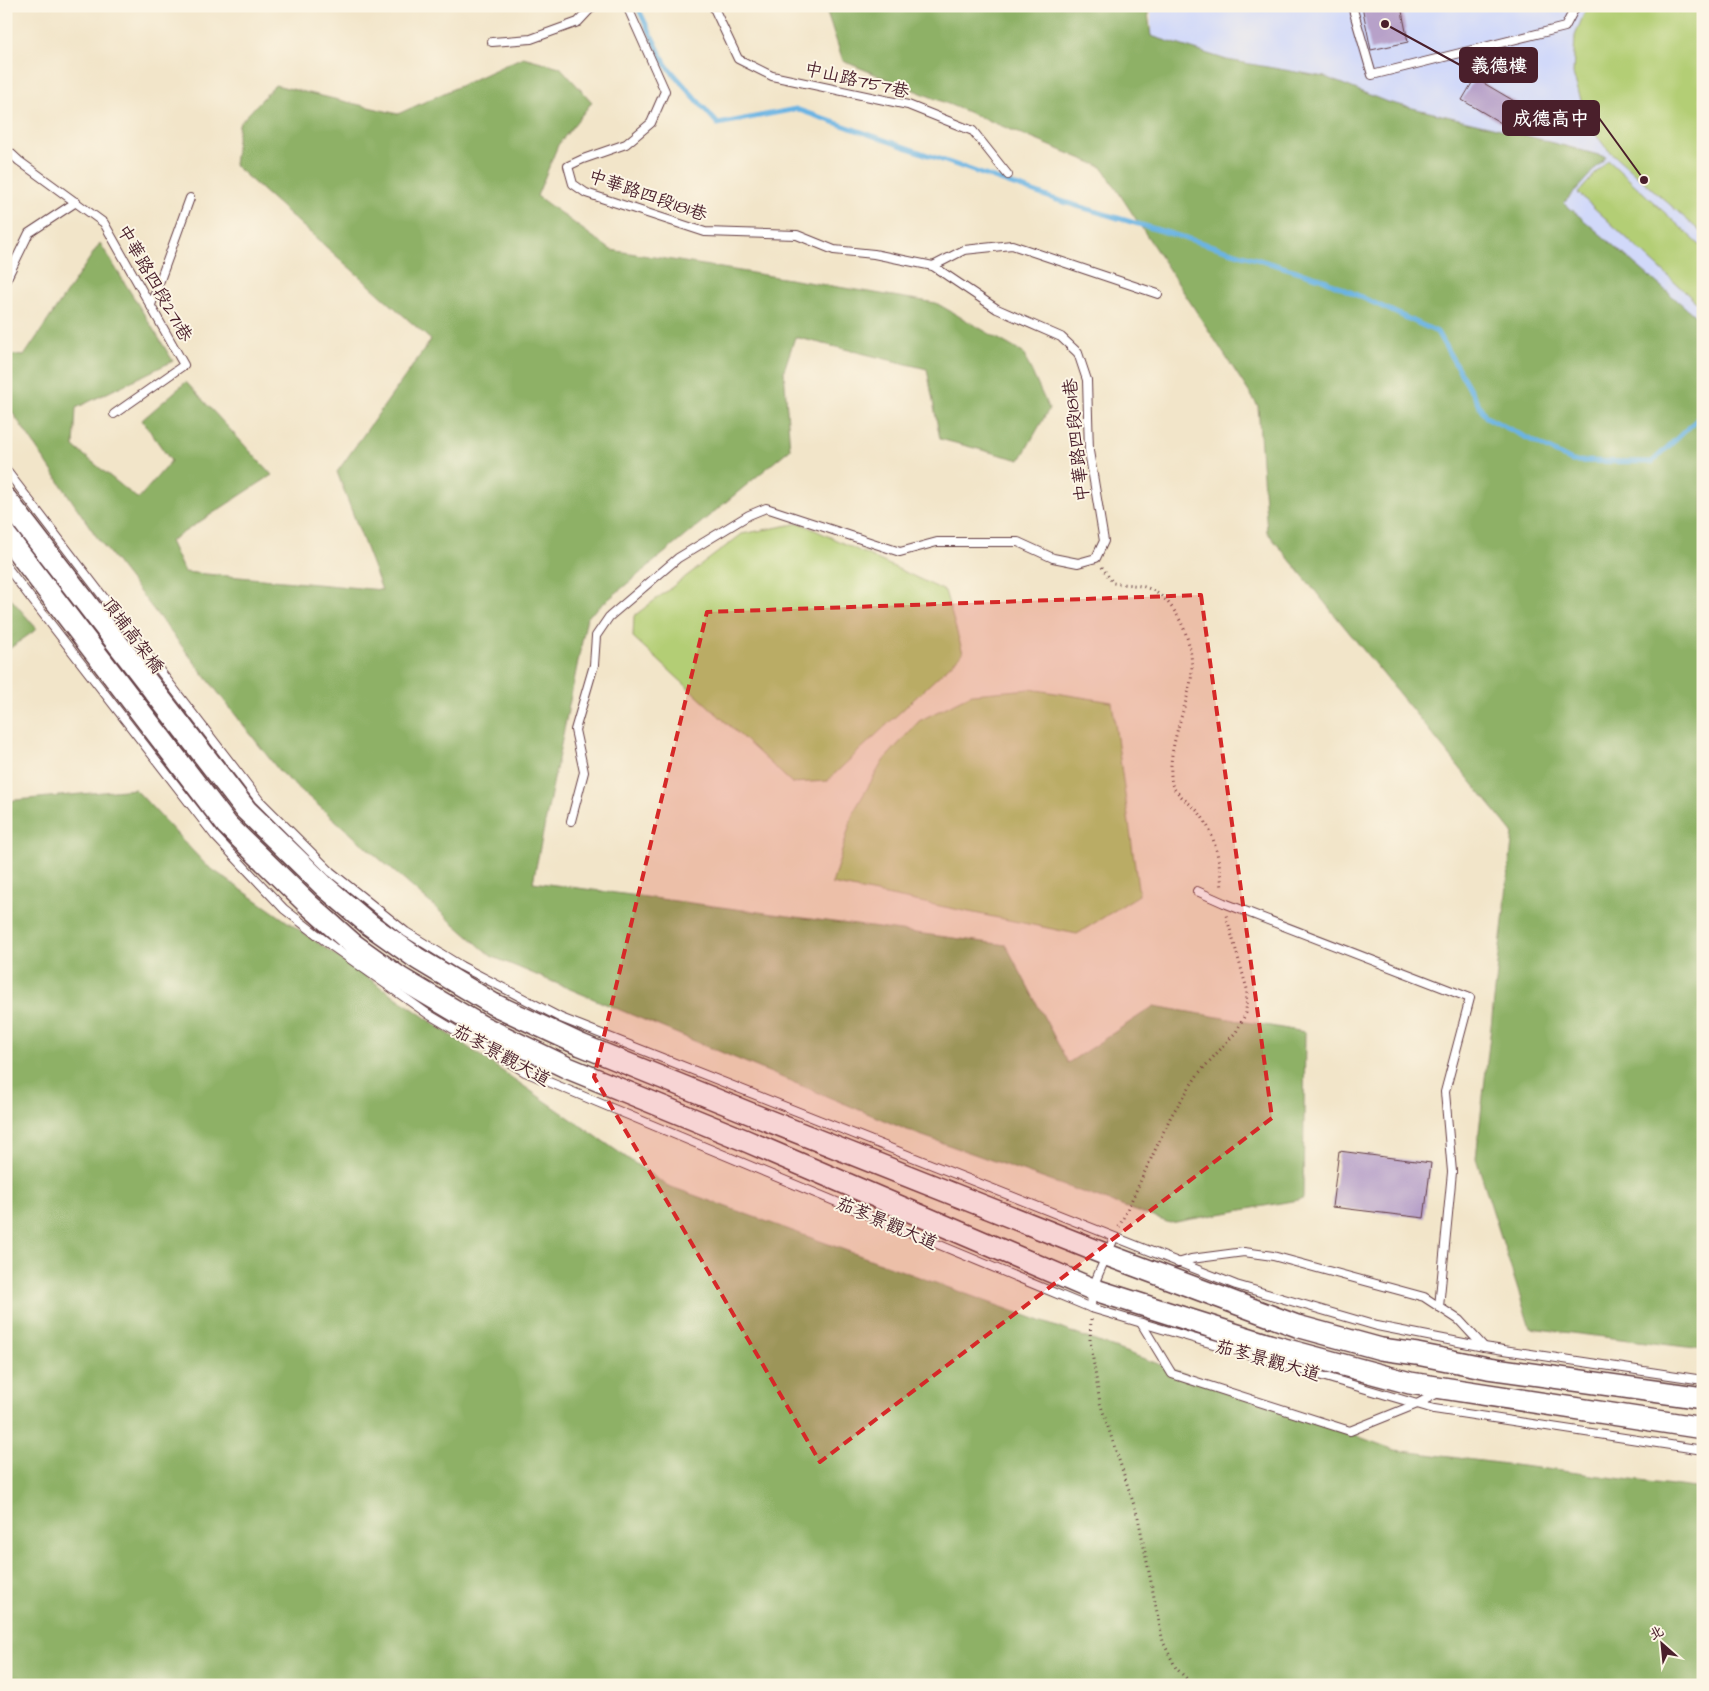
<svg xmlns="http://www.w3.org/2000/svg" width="1709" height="1691" viewBox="0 0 1709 1691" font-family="'Architects Daughter','LXGW WenKai TC',sans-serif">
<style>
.built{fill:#d1d9f9}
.green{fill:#b3ce74;stroke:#7e7650}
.forest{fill:#8eb166;stroke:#6c6848}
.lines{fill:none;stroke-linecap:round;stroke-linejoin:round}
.stream{stroke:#6bb4e3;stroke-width:5}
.building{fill:#b7a1c9}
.lane-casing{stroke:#633d43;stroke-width:10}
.secondary-casing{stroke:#633d43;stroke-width:24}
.path{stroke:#633d43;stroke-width:3;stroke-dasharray:1 4;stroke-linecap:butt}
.lane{stroke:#fff;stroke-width:8}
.secondary{stroke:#fff;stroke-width:21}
.marked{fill:#d62828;fill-opacity:0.2;stroke:#d62828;stroke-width:4;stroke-dasharray:10 6;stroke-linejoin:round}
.labels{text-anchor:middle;stroke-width:4;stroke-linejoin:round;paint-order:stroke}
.street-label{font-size:18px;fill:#4a1f2b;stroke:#fcf5e5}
.leader{fill:none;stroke:#4a1f2b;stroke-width:2}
.callout-dot{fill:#4a1f2b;stroke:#fcf5e5;stroke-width:2}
.callout{fill:#4a1f2b;stroke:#4a1f2b;stroke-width:2}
.callout-label{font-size:19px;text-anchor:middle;font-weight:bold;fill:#fff}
</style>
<rect width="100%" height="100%" fill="#fcf5e5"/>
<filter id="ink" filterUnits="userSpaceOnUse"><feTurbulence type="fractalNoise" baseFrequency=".02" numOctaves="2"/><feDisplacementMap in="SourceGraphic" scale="10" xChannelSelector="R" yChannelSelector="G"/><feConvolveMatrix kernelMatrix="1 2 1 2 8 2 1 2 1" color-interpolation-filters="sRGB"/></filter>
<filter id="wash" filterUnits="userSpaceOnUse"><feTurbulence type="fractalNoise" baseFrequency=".0096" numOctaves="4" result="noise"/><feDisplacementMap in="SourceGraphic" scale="20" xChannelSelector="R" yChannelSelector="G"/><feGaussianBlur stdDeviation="1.12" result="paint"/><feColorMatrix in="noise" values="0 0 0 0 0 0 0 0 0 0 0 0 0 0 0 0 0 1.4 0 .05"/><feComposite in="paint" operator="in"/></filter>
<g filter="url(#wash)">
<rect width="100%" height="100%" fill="#f2e5c9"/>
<!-- built -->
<polygon class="built" points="1151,6 1703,6 1703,317 1700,320 1564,203 1605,157 1505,130 1387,102 1325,77 1227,60 1151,36"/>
<!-- green -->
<g class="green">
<polygon points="1587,6 1703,6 1703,234 1606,148 1589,125 1573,74 1575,36"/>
<polygon points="1608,160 1703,248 1703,295 1696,302 1578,193"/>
<polygon points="800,523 945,591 963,653 827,781 792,783 633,637 634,616 742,534"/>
<polygon points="1030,689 1112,702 1139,895 1077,934 832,884 854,811 883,761 919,721 972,694"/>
</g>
<!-- forest -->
<g class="forest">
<polygon points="825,6 1147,6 1151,36 1227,60 1325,77 1387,102 1505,130 1606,157 1564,203 1700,320 1703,317 1703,1349 1530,1328 1476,1158 1513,833 1267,532 1258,406 1102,167 843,61"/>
<polygon points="523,57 560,67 592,102 558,145 537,196 611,250 936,303 1023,353 1049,409 1020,460 940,439 927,369 795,337 784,370 790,449 587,617 533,882 1006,945 1068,1063 1154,1006 1305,1032 1303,1199 1170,1223 917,1134 491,956 280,772 96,536 6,403 6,354 24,356 100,243 173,361 76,408 74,447 138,499 171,461 142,420 186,382 272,475 170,541 184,572 382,590 337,472 431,340 234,165 239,124 275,85 398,114"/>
<polygon points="6,593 37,629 6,651"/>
<polygon points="135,789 206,865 666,1185 1395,1450 1703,1489 1703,1685 6,1685 6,801"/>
</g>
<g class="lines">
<!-- stream -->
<polyline class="stream" points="637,6 666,65 718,124 796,109 1054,199 1320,278 1437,332 1486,417 1572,461 1652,462 1703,414"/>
</g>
<g id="blocks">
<!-- building -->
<g class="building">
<polygon points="1362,6 1401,6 1408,42 1371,50"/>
<polygon points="1475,78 1521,105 1508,127 1462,100"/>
<polygon points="1339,1151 1431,1163 1424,1218 1332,1207"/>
</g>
</g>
</g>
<g filter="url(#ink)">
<use href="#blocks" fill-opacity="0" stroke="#633d43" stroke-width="1"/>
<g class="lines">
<defs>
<g id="lane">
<polyline points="713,6 738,59 772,76 908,105 973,131 1008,175"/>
<polyline points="1352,6 1372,75 1565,27 1576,6"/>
<polyline points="492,42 531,39 578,22 593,6"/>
<polyline points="6,149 19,161 104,223 184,365 114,414"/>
<polyline points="933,266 964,250 1012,245 1158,294"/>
<polyline points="6,280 29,233 76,202"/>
<polyline points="151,305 190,198"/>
<polyline points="6,470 259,800 331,872 406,932 461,966 561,1018 1236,1285 1377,1326 1484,1347 1703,1380"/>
<polyline points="6,566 215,836 284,909 333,947 428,1014 525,1072 1091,1308 1434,1409 1703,1450"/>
<polyline points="571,821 584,772 575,730 594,665 596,636 609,617 678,558 749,515 766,508 900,552 937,542 1018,542 1053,558 1078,563 1096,558 1104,541 1089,451 1087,380 1078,353 1061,337 997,309 933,266 874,254 834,250 797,235 705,232 586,193 573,184 568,166 583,159 626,144 651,123 665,91 627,6"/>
<polyline points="1197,891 1224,903 1470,998 1445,1092 1452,1172 1439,1307"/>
<polyline points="1178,1263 1191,1259 1244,1252 1273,1256 1424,1297 1459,1320 1484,1347"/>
<polyline points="1091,1308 1092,1289 1114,1238"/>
<polyline points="1141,1323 1172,1374 1350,1431 1417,1404 1438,1393"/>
</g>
<g id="secondary">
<polyline points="6,499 246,810 324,886 370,925 418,959 493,1004 581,1045 754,1115 1107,1255 1297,1326 1381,1349 1417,1354 1488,1368 1703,1398"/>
<polyline points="6,536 227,825 309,905 354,945 400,978 481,1026 568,1068 744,1140 1092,1289 1269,1345 1410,1383 1703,1428"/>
</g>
</defs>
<!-- lane casing -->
<use href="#lane" class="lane-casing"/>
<!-- secondary casing -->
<use href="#secondary" class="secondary-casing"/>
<!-- path -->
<g class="path">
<path d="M1102,567l11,16c11,2 27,1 37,6 30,14 46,60 41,91 -6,33 -25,70 -19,104 2,9 22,22 28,30 16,22 20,49 22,75"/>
<polyline points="1119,1227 1171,1116 1198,1074 1236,1032 1246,1013 1247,989 1226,915"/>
<polyline points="1091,1319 1090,1340 1100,1403 1138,1517 1163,1642 1176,1668 1193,1685"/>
</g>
<!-- lane -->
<use href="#lane" class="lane"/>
<!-- secondary -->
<use href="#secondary" class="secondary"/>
</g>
</g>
<!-- marked area -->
<path class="marked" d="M1201,595l71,523 -452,344 -226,-385 113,-465z"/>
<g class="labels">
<!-- street labels -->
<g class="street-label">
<text transform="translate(857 80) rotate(13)" y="6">中山路757巷</text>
<text transform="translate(648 195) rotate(19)" y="6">中華路四段181巷</text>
<text transform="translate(155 283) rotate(60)" y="6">中華路四段271巷</text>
<text transform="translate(1076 440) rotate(-96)" y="6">中華路四段181巷</text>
<text transform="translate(133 635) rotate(53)" y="6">頂埔高架橋</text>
<text transform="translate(502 1055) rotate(29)" y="6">茄苳景觀大道</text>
<text transform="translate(887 1223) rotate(23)" y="6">茄苳景觀大道</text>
<text transform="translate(1268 1360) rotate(16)" y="6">茄苳景觀大道</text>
</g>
</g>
<!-- callouts -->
<path class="leader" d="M1385 24L1460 65M1644 180L1599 118"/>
<g class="callout-dot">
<circle cx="1385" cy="24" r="5"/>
<circle cx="1644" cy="180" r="5"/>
</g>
<g class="callout">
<rect x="1460" y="48" width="77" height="34" rx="5"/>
<rect x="1503" y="101" width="96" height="34" rx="5"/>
</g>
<g class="callout-label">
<text x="1499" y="72">義德樓</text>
<text x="1551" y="125">成德高中</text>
</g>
<!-- margin -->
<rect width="1709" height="1691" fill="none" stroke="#fcf5e5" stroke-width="25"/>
<!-- north arrow -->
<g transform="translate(1662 1644) rotate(333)" stroke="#fcf5e5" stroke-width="4" paint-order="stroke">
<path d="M0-4L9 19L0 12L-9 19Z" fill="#4a1f2b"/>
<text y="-8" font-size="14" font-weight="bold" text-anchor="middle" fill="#4a1f2b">北</text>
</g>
</svg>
